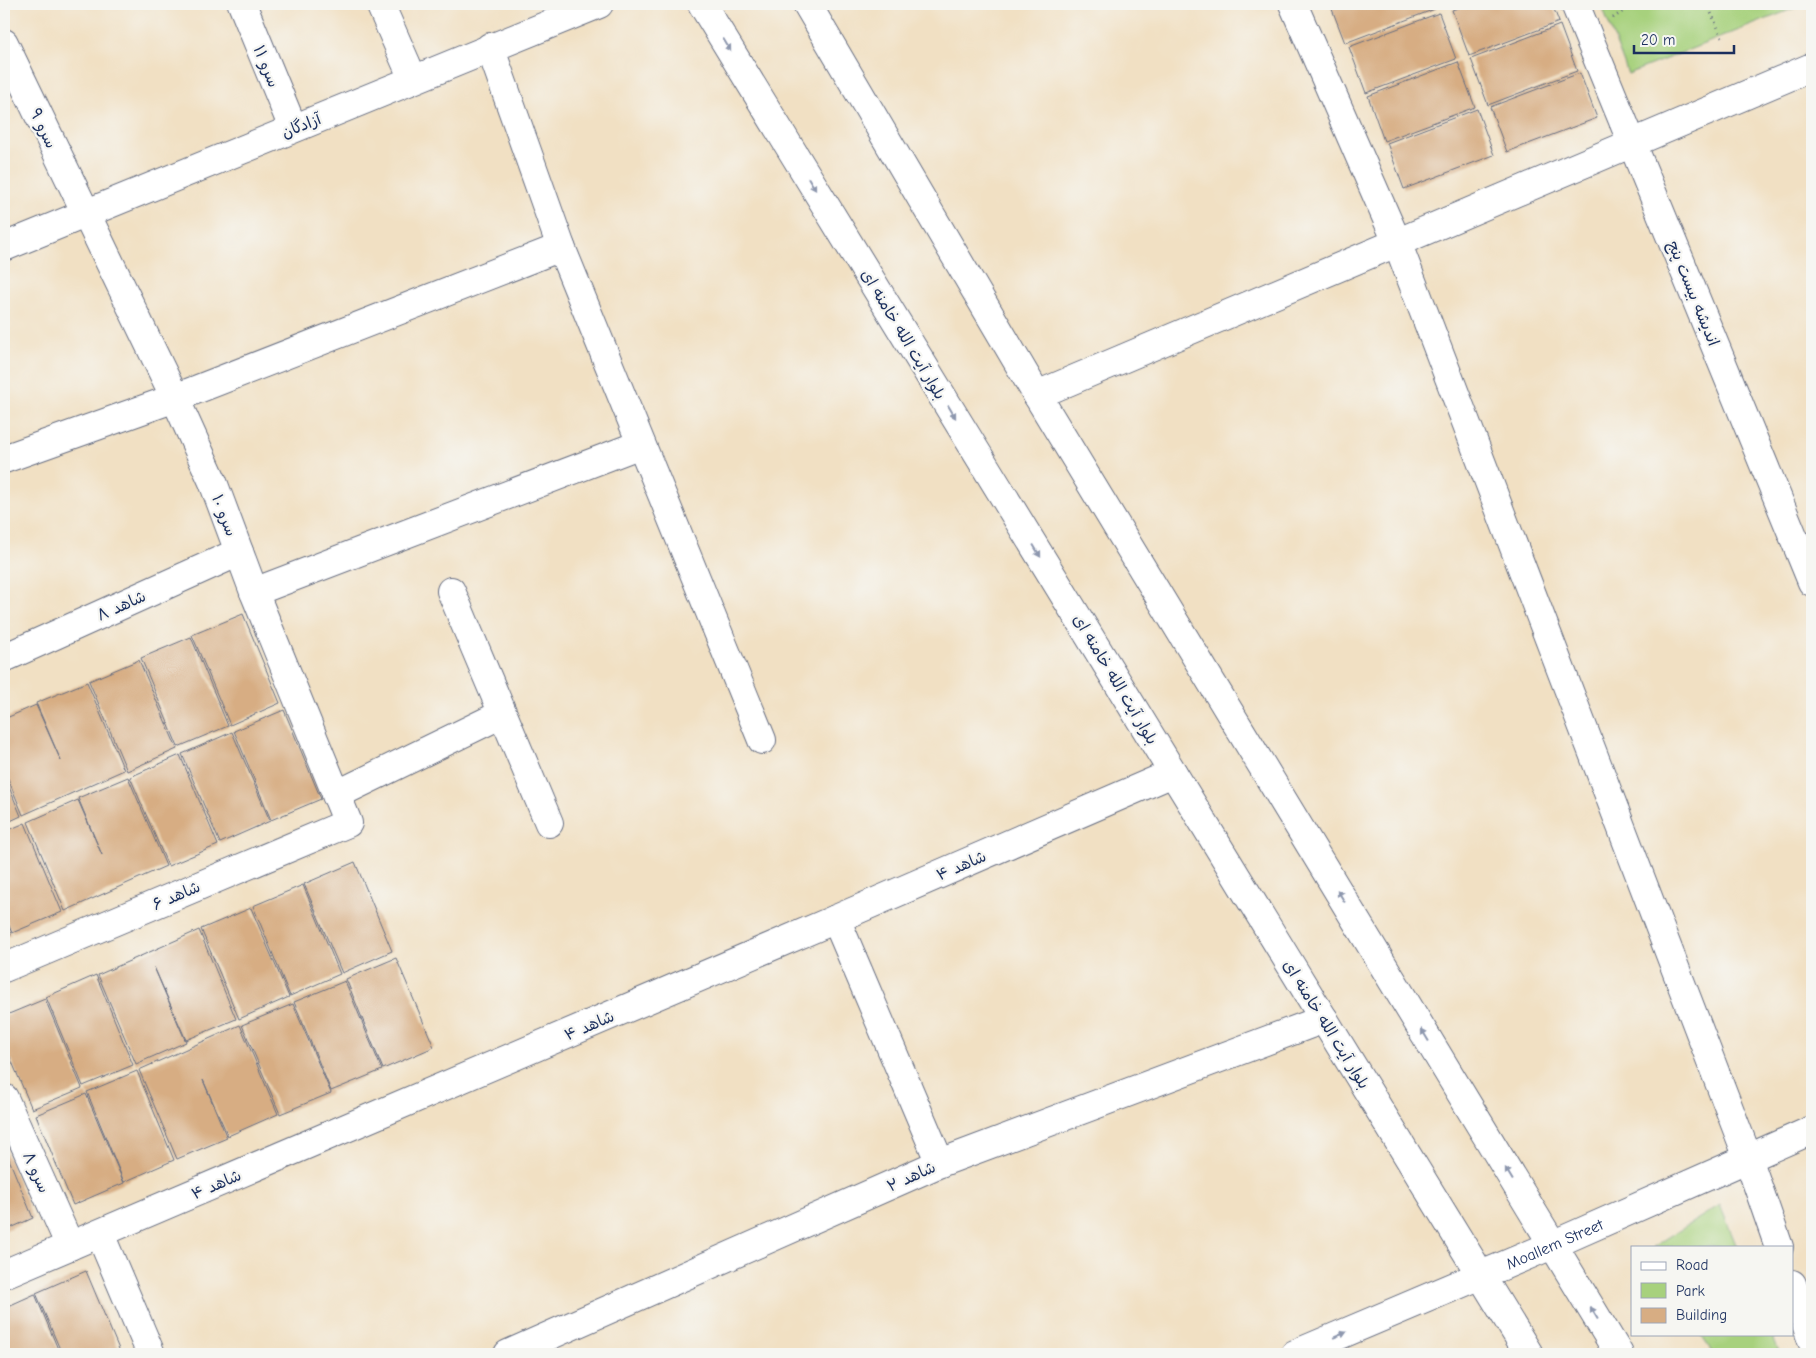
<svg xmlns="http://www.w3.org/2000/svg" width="1816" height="1358" viewBox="0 0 1816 1358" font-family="'Comic Neue','Playpen Sans Arabic',sans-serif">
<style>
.green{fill:#a7d17d;stroke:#61806e}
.building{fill:#d7ad83}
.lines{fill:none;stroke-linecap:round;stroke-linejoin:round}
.minor-casing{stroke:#666d81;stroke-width:30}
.major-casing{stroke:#666d81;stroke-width:30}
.path{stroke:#666d81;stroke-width:3;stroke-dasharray:1 4;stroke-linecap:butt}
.minor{stroke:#fff;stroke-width:28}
.major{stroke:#fff;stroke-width:28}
.oneway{fill:#8d97ae}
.labels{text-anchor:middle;stroke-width:4.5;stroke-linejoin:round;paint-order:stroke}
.street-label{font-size:16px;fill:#1b2f5e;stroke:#f6f6f2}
</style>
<rect width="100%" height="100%" fill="#f6f6f2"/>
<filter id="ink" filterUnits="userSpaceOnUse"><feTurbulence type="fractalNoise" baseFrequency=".02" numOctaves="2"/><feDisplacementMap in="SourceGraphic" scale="10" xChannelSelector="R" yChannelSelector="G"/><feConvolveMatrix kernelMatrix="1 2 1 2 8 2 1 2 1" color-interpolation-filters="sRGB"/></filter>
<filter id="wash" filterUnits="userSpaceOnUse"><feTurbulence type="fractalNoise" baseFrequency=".0096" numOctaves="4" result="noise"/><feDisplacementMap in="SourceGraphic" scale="20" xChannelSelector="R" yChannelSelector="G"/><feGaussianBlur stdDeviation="1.12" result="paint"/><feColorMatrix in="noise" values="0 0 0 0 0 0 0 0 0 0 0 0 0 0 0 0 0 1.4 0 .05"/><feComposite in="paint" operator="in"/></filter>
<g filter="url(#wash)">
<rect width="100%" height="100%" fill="#f1e0c3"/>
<g class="green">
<path d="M1601,4h204l-177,70z"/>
<path d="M1720,1205l17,42h-84z"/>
<path d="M1701,1334h71l8,20h-67z"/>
</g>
<g id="blocks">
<g class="building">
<path d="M1330,4h103l2,5 -90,34z"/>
<path d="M1469,4h83l7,18 -90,34 -17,-46z"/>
<path d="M1439,13l17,46 -90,34 -17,-46z"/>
<path d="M1560,25l17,46 -89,34 -17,-46z"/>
<path d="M1458,62l17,45 -91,34 -16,-45z"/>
<path d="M1580,73l17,45 -90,34 -17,-45z"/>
<path d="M1477,109l17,46 -90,34 -17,-46z"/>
<path d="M243,614l37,89 -50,22 -38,-90z"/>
<path d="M191,637l37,89 -50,21 -37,-89z"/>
<path d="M139,660l38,89 -50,22 -38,-90z"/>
<path d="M87,682l37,88 -101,45 -19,-46v-50l32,-14 25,56 -25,-58z"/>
<path d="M284,710l37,89 -50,21 -37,-89z"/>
<path d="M232,732l38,89 -50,22 -38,-89z"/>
<path d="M180,755l38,90 -50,21 -38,-89z"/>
<path d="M4,775l17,41 -17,8z"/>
<path d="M128,777l38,89 -101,45 -37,-89 50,-22 24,55 -24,-57z"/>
<path d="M25,823l37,89 -50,21 -8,-19v-82z"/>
<path d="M355,862l37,89 -50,22 -38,-89z"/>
<path d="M303,885l37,89 -50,22 -37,-90z"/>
<path d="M251,908l38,89 -50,22 -38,-90z"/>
<path d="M4,918l7,17 -7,3z"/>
<path d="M199,930l37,89 -50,21 -32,-73 32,75 -50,22 -38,-89z"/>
<path d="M396,958l38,89 -51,22 -37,-90z"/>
<path d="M96,975l37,90 -50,21 -37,-89z"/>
<path d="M345,981l37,89 -51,21 -37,-89z"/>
<path d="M45,999l37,89 -50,21 -28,-66v-27z"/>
<path d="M293,1004l38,89 -51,21 -38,-89z"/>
<path d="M240,1025l38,89 -50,22 -25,-56 24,58 -50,21 -38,-89z"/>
<path d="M137,1071l37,89 -50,22 -37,-90z"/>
<path d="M86,1094l38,89 -51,22 -37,-90z"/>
<path d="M4,1147l29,71 -29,13z"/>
<path d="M86,1271l35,83h-59l-26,-61z"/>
<path d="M35,1294l25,60h-56v-46z"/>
</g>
</g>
</g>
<g filter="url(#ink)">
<use href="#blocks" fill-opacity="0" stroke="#666d81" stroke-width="1"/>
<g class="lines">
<g class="minor-casing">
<g id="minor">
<path d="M242,4l51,124"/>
<path d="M380,4l33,75"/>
<path d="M702,4l827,1350"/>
<path d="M807,4l230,391 582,959"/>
<path d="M1293,4l104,238 351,916 31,89"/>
<path d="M1575,4l237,578"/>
<path d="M4,43l171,355 38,84 41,110 94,231 -344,145"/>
<path d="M490,47l71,200 201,493"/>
<path d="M4,247l595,-243"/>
<path d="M1037,395l775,-328"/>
<path d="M4,459l171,-61 386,-151"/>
<path d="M451,591l98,232"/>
<path d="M254,592l387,-148"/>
<path d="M4,658l235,-106"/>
<path d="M336,795l166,-81"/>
<path d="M836,919l104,244"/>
<path d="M4,1098l66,148"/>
<path d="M100,1234l51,120"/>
<path d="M4,1274l832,-355 337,-146"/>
<path d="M1792,1284l20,57"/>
<path d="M508,1354l432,-191 384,-144"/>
</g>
</g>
<g class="major-casing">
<g id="major">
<path id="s1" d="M1295,1354l257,-109 260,-115"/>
</g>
</g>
<g class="path">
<path d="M1707,4l15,33"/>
<path d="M1613,18l21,-14"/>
</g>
<use href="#minor" class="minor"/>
<use href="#major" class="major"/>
</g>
<defs><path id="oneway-solid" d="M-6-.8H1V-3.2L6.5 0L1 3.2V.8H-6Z" transform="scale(1.25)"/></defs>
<g class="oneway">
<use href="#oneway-solid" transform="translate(727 45) rotate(59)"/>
<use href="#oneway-solid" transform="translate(812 184) rotate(59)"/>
<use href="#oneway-solid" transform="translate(952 412) rotate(59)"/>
<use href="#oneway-solid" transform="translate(1037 551) rotate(59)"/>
<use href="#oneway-solid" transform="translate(1341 896) rotate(-121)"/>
<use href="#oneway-solid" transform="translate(1425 1035) rotate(-121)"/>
<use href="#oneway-solid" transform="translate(1509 1174) rotate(-121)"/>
<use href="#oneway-solid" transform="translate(1594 1313) rotate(-121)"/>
<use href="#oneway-solid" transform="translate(1340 1335) rotate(-23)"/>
</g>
</g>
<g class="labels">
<g class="street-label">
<text transform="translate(267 66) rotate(68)" y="6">سرو ۱۱</text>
<text transform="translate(301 125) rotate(-22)" y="6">آزادگان</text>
<text transform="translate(44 128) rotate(65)" y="6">سرو ۹</text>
<text transform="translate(1694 293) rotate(68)" y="6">اندیشه بیست پنج</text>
<text transform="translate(904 334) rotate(59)" y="6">بلوار آیت الله خامنه ای</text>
<text transform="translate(225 515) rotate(69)" y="6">سرو ۱۰</text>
<text transform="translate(121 605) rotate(-24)" y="6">شاهد ۸</text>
<text transform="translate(1116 679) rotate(59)" y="6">بلوار آیت الله خامنه ای</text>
<text transform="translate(961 865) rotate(-23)" y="6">شاهد ۴</text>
<text transform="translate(176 895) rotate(-23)" y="6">شاهد ۶</text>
<text transform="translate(1327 1024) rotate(58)" y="6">بلوار آیت الله خامنه ای</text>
<text transform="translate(589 1025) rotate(-23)" y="6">شاهد ۴</text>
<text transform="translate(37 1172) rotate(66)" y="6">سرو ۸</text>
<text transform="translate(911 1176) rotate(-24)" y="6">شاهد ۲</text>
<text transform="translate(216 1184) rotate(-23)" y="6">شاهد ۴</text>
<text dy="6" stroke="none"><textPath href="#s1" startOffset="282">Moallem Street</textPath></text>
</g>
</g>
<rect width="1816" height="1358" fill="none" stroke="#f6f6f2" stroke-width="20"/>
<rect x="1631" y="1246" width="162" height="90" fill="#f6f6f2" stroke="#9ea6b7"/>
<rect x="1641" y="1262" width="25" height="8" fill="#ffffff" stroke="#9ea6b7"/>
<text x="1676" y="1270" font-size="15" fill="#1b2f5e">Road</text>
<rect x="1641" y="1283" width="25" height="15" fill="#a7d17d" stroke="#9ea6b7"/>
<text x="1676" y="1296" font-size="15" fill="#1b2f5e">Park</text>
<rect x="1641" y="1308" width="25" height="15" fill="#d7ad83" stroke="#9ea6b7"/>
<text x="1676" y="1320" font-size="15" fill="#1b2f5e">Building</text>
<path d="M1634 45v8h100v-8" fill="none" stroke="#1b2f5e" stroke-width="2.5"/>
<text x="1641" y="45" font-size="15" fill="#1b2f5e" stroke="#f6f6f2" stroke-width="4" paint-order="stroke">20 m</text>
</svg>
